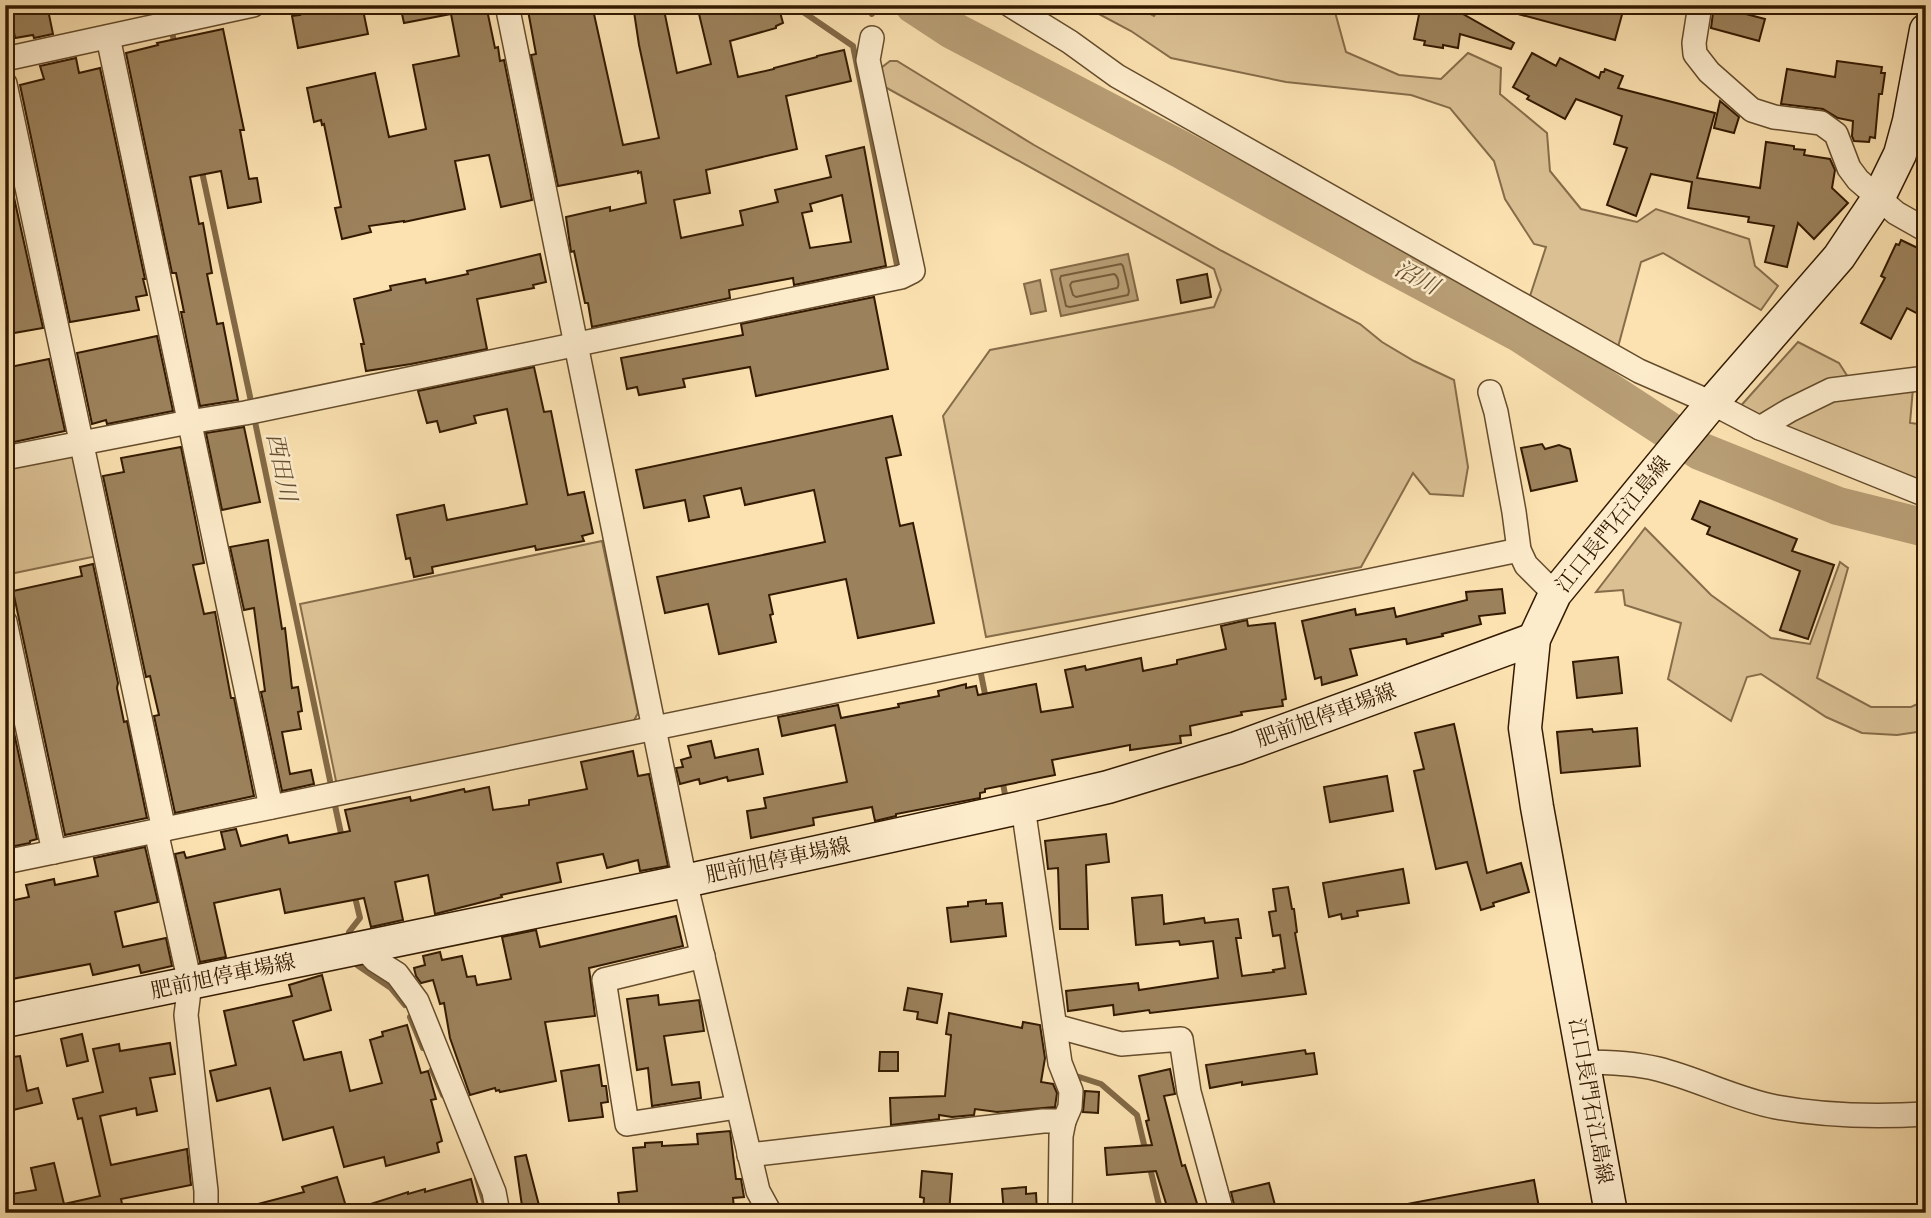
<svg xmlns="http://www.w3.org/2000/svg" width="1931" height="1218" viewBox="0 0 1931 1218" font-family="Cardo,'Noto Serif JP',serif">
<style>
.green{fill:#dac093;stroke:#866d4a;stroke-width:2}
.water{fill:#b89e75;stroke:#836946;stroke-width:2}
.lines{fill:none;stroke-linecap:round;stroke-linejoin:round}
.shore{stroke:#765c3a;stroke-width:2}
.stream{stroke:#836946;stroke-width:6}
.river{stroke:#b89e75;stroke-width:38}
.building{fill:#9c825c;stroke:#331a00;stroke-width:2;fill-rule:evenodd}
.minor-casing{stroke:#654c2c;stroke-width:26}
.secondary-casing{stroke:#331a00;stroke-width:35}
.minor{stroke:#fdeccc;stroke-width:23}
.secondary{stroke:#fdeccc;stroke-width:32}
.labels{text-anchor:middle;stroke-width:5;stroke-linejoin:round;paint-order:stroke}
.street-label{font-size:21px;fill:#331a00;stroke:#fdeccc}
.water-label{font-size:23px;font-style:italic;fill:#684f2f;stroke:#fdeccc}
</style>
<rect width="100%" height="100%" fill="#fce2b1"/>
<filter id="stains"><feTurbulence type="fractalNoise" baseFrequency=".00286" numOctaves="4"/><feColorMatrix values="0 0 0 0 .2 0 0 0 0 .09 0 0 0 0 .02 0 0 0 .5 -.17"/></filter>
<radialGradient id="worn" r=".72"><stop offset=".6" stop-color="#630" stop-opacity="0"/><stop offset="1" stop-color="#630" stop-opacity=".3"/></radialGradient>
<g class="green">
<path d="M1082,5h52l20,11 8,-11h157l16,7 11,40 53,23 42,4 27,-26 33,15 -1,26 47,39 3,38 31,38 56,13 19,-13 93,30 6,27 23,20 -17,24 -98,-57 -22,9 -23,85 -88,-51 16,-49 -12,-3 -29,-45 -11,-38 -44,-53 -39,-13 -125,-13 -115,-24 -40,-27z"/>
<path d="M890,61h7l137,84 188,106 138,73 22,18 32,19 40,19 14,87 -5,29 -33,-2 -17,-21 -52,94 -375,70 -43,-221 47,-66 224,-43 7,-17 -7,-21 -329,-182 -4,-19z"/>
<path d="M1798,342l41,21 9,14 -89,41 -21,-9z"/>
<path d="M1913,388l-3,35 16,2v62l-144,-61 52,-29z"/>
<path d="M70,454l8,6 19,96 -92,19v-107z"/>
<path d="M1645,528l66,67 60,43 39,6 30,-82 8,6 -31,110 54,29h40l15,-7v27l-9,5 -20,3 -35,-2 -36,-16 -65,-43 -14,3 -16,44 -63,-42 13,-56 -56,-18 -2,-15 -27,2z"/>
<path d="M602,541l36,172 -6,11 -295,62 -37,-182z"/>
</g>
<g class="water">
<path d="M1128,254l10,46 -77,16 -10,-46z"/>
<path d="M1040,280l6,31 -15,3 -7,-30z"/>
</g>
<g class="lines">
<g class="shore">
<path d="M1121,264l2,2 6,25 -1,4 -58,12 -4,-1 -6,-27 1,-3z"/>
<path d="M1114,274c4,2 6,11 3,14l-41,9 -3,-2 -3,-10 2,-3z"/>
</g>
<g class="stream">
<path d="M167,5l8,42"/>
<path d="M793,5l60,41 44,219"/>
<path d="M872,14l1,-9"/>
<path d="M201,167l51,239"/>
<path d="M254,417l78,373"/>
<path d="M981,674l5,25"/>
<path d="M1002,778l4,22"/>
<path d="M334,801l8,37"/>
<path d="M349,932l11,-14 -6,-25"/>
<path d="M357,965l34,23 14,17"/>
<path d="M410,1017l13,31"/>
<path d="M432,1070l11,25"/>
<path d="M1072,1073l1,2 28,9 36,31 9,38"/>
<path d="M1149,1164l12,49"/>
<path d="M477,1178l10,33"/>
</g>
<path class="river" d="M914,5l38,25 228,119 195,107 146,78 179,117 138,55 88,22"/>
</g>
<g class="building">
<path d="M9,5h38l6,29 -19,4 -1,-3 -18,3z"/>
<path d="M323,5h39l6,29 -70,14 -6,-32 8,-1 -2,-5z"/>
<path d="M400,5h86l9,43 3,-1 2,14 4,-1 28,140 -31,7 -12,-52 -34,6 10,48 -61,13v-1l-35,5 2,6 -29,7 -7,-31 6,-1 -17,-83 -2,1 -1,-5 -7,2 -7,-34 68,-15 14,64 37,-8 -13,-64 46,-9 -8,-42 -47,9z"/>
<path d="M527,5h65l31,140 36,-7 -20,-93 -6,-40h30l14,68 34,-9 -12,-50 34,-8 1,5 19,-6h25l5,18 -7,3v2l-46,13 8,36 36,-8v-1l43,-11v-1l27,-6 7,31 -65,15 11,53 -91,21 4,23 -36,7 7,38 62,-13 -3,-14 38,-9 -3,-12 56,-13 -5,-21 38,-9 22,119 -92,19 -1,-7 -64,12 1,8 -138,29 -4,-24h-3l-11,-52 -3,1 -5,-35 44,-10v4l36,-8 -5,-31 -3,1v-2l-80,15 -27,-131 5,-1zM842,195l9,47 -41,6 -8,-35 10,-2 -2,-7z"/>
<path d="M1421,5h12l21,4 60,34 -3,6 -51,-15 -2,14 -15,-3v3l-19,-3 1,-4 -11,-2z"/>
<path d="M1508,5h115l-2,6h2l-8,29 -108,-29z"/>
<path d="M1714,5h14l-1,4 38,10 -6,22 -48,-13z"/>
<path d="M223,29l21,101h-4l9,49 8,-1 4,24 -33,6 -7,-37 -31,6 9,47 4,-1 7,39 2,11 -5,1 10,50 6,-1 15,77 -38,6 -19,-94h3l-8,-39h-4l-46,-220 32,-8 -1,-2z"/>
<path d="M1532,53l24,13 4,-8 39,20 2,-6h3l1,-3 18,7 -5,12 97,25 -18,65 63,10 6,-46 28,4v3l11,1 -1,5 26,4 5,11 -3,18 16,15 -34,36 -16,-16 -11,44 -22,-5 9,-36 -26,-4 1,-5 -61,-9 4,-26 -41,-8 -15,42 -29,-11 20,-57 -13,-4 8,-28 -46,-17 -11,20 -38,-20 2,-3 -16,-9z"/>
<path d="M76,58l3,15 21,-5 45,211h-2l4,16 -11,2 3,13 -69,12 -50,-237 24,-6 -4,-13z"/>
<path d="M1837,61l45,6 -1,6h4l-3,21h-3l-4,44 -5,-1 -1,5 -15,-1 -2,-5 1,-15 -15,-3 -15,-9 -42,-5 6,-35 48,8z"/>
<path d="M1720,101l19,16 -5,16 -20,-5z"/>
<path d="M5,157l38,171 -35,6 -3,-13z"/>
<path d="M1901,240l25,12v51l-6,12 -13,-7 -16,31 -30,-16 24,-45 -4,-2 15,-32 3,1z"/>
<path d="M540,254l6,28 -13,3 1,3 -57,11 10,50 -76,15 -45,7 -5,-27h3l-10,-45 37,-9 -1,-4 35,-7 1,4 42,-9 -1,-3z"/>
<path d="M1207,274l4,23 -30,6 -4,-23z"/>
<path d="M874,297l14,72 -132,27 -6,-29 -67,12 2,8 -46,8 -2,-8 -10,2 -6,-31 122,-23 -2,-11z"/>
<path d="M157,336l16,75 -66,13 -1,-4 -14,4 -15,-71z"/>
<path d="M49,359l16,72 -60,13v-76z"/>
<path d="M534,367l10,45 7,-1 17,84 16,-3 9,41 -11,3 2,5 -48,9 -1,-4 -103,21 1,6 -19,4 -4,-19 -4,1 -9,-44 47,-10 3,15 80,-16 -20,-95 -33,7 2,7 -36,9 -3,-11 -10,2 -9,-32z"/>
<path d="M892,416l9,39 -15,3 14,68 13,-3 21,100 -76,15 -12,-59 -77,16 4,19 -3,1 6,27 -57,12 -11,-50 -43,9 -8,-36 168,-35 -11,-52 -69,15 -4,-17 -37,8 5,21 -20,4 -4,-21 -41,8 -8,-38z"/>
<path d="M244,427l16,75 -38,8 -16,-77z"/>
<path d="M1542,444l3,5 14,-4 11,4 7,32 -46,10 -10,-43z"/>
<path d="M181,447l23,116 -11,2 11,49 11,-2 16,86h3l20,98 -79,17 -21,-97 5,-1 -9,-39 -4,1 -43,-201 21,-4 -3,-14z"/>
<path d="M1700,501l97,38 -5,12 42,14 -26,74 -28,-9 20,-59 -93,-37 3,-7 -18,-8z"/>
<path d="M268,540l14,89 3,-1 7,60 6,-1 4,24 -4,1 3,17 -19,3 8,42 21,-4 3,14 -32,7 -21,-99 4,-1 -11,-83 -10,2 -14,-63z"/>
<path d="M93,564l25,119 -1,5 7,34 3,-1 20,97 -82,17 -52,-244 69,-15 -2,-9z"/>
<path d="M1502,589l3,24 -26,3 2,8 -39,10 1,2 -36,8 -1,-5h-2l-54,10 7,26 -35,10 -1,-8 -6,2 -13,-58 53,-12 1,6 38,-7 2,9 71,-17 -1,-8z"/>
<path d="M1247,620l1,6 27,-3 11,76 -4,1 1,6 -42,6 1,3 -52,11 1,9 -11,1 1,7 -51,7v-5l-78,15 3,15 -70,14v3l-5,1v5l-84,16v2l-21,5 -3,-14 -59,11 1,7 -63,13 -4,-27 19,-3 -2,-10 83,-16 -12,-57 -53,11 -4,-19 60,-12 3,13 58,-11 -1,-3 41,-8 -1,-5 28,-7v4l10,-2 2,9 58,-11 5,28 32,-5 -8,-37 20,-4 1,4 55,-12 2,13 34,-7v-4l49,-11 -5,-23z"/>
<path d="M1618,657l4,36 -45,5 -4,-36z"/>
<path d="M5,691l32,148 -7,2v2l-25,5z"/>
<path d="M1454,724l33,149 34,-10 8,29 -36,11 1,3 -13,4 -14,-48 -31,7 -22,-98 10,-2 -9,-36z"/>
<path d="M1637,728l3,38 -79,7 -4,-41 35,-3 1,3z"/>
<path d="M711,741l4,17 43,-9 5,25 -35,7 -1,-4 -27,7 -1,-5 -19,5 -4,-16 7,-1 -2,-7 10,-3 -3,-11z"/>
<path d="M633,751l5,25 11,-2 19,92 -28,5 -2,-11 -31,8 -4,-14 -46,9 4,19 -60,13 1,2 -67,17 -7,-39 -33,7 8,38 -32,7 -7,-29 -79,15 -5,-24 -66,14 12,54 -26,5 -25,-108 9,-2 2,6 39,-9 -4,-17 15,-3 5,17 46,-11 2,8 61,-12 -5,-21 65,-13 1,4 53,-12 1,3 24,-5 4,23 36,-5v-5l58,-11 -6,-27z"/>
<path d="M1387,776l6,35 -63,11 -6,-35z"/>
<path d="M1106,834l3,28 -23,3 2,64h-28l-2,-61 -10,1 -3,-28z"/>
<path d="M145,847l13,55 -43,10 8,35 43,-9 6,28 -31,7 -2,-8 -46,10 -3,-11 -78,15 -7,-35v-42l24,-5 -3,-12 28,-6 1,6 43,-9 -4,-18z"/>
<path d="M1403,869l6,34 -52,8 1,5 -16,3 -1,-5 -12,3 -6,-34z"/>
<path d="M1288,887l4,22h2l3,23 -2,1 11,61 -156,19 -1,-3 -35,5 -1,-10 -45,6 -2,-20 72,-8 1,7 79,-12 -5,-37 -33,4 -1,-4 -43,4 -4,-47 30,-3 2,29 40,-6 1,5 33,-4 3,19h-5l6,38 32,-4 -1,-2 12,-2 -5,-33 -7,1 -4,-24 7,-1 -3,-22z"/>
<path d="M986,900v4l16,-1 4,33 -55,6 -4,-34 21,-2v-4z"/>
<path d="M676,916l7,30 -94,22 6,48 -50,6 11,59 -56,11 -1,-2 -3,1 -1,-3 -25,7 -20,-57 -6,-35 -4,1 -7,-24 -12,3 -5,-7 -2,-8 11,-3 -2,-9 17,-4 2,8 20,-4 5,21 8,-1 2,9 34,-6 -9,-42 34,-7 4,17z"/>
<path d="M322,975l9,35 -38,11 11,39 37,-8 9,39 32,-8 -12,-43 13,-4 -1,-4 25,-7 14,48 7,-2 8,28 -5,1 11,41 -5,2 2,9 -53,14 -2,-9 -40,10 -11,-40 -50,13 -13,-52 -53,13 -7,-30 26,-6 -12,-54 68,-15 -3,-11z"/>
<path d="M908,988l34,6 -5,29 -20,-4 1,-7 -14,-2z"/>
<path d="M658,995l1,10 40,-5 5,31 -40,5 8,49 27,-3 2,16 -49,8 -4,-38 -11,2 -10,-71z"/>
<path d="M949,1013l73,15 1,-6 17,3 5,33 -4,24 12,2 4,9 -2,14 -58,5 -22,-3 -1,6 -22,2 -13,-2v4l-48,6 -1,-27 55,-2 6,-61 -5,-1z"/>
<path d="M82,1034l6,27 -21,5 -6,-27z"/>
<path d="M170,1043l5,31 -25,4 7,33 -20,4 -1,-7 -36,8 11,49 76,-16 4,36 -70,14 3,14h-119v-18l31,-5 -5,-22 23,-5 10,41 36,-8 -18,-78 -4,1 -5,-20 30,-7 -10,-43 26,-5 1,7z"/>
<path d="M1305,1050l1,4 8,-1 3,21 -75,11v-3l-32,6 -4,-23z"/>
<path d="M880,1052h18v19h-19z"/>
<path d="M20,1056l7,35 11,-3 4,15 -37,9v-54z"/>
<path d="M599,1065l3,21h4l2,16 -7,1 2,14 -34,4 -8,-50z"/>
<path d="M1170,1069l5,25 -11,2 18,70 3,-1 15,48h-31l-13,-42 -49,4 -2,-27 47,-3 -6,-24 3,-1 -10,-44z"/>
<path d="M1085,1091l14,1 -1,21 -15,-1z"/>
<path d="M730,1131l6,48h5l3,18 -11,1 1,10 -9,1v4h-105l-2,-20 19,-2 -4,-43 12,-1v-4l17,-1v4l36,-2 -1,-10z"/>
<path d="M526,1155l15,58h-18l-8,-56z"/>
<path d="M922,1171l30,3 -3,39h-26l1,-15 -4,-1z"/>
<path d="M337,1177l11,36h-101l-1,-6 58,-15 -2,-5z"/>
<path d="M471,1179l9,34h-125v-4l53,-17v2l17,-5v3z"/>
<path d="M1534,1180l6,33h-132l-1,-9z"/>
<path d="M1269,1183l6,22 -29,8h-10l-5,-21z"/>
<path d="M1026,1187v7l10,-1 1,19 -33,1 -2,-24z"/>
</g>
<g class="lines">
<g class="minor-casing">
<g id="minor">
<path d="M507,5l178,876 73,310 12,22"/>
<path d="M1010,5l60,37 47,34 522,295 73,32 48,25 166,67"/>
<path d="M1700,5l-6,38 1,11 14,18 43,38 22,7 47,6 15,11 13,34 9,12 38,33 30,17"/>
<path d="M108,37l163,770"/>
<path d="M5,59l248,-54"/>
<path d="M5,84l159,746"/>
<path d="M1490,392l6,20 18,100 5,38 7,15 29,29"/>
<path d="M1760,428l30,-18 41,-20 95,-12"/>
<path d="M5,458l184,-36 56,-9 656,-136 12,-6 -45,-211 4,-22"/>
<path d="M5,622l49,230"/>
<path d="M1023,807l37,256 11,28 -1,16 -6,14 -3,15 -1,77"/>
<path d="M156,831l34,152 -4,32 20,176v22"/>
<path d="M5,862l1514,-312"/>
<path d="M362,946l13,14 22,14 20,27 77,191 4,21"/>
<path d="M703,956l-99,24 23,144 110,-17"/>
<path d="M1055,1026l66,18 60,-5 8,53 33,121"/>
<path d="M1583,1062c26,0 50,1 75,7 40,10 77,30 118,38 49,9 100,10 150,7"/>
<path d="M749,1155l294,-34h21"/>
</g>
</g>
<g class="secondary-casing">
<g id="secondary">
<path d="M5,1021l680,-140 338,-74 85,-20 129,-39 297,-109"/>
<path d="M1611,1213l-74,-406 -12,-79 9,-89 21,-45 157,-191 127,-146 40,-60 21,-43 9,-33 17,-91"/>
</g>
</g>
<use href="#minor" class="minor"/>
<use href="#secondary" class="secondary"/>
</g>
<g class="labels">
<g class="street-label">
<text transform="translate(1613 524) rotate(-51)" y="7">江口長門石江島線</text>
<text transform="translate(1326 715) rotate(-20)" y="7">肥前旭停車場線</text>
<text transform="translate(778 860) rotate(-12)" y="7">肥前旭停車場線</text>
<text transform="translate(223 976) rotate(-12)" y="7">肥前旭停車場線</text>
<text transform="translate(1591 1101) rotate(80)" y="7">江口長門石江島線</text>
</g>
<g class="water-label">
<text transform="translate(1417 277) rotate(28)" y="8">沼川</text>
<text transform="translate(282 467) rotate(78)" y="8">西田川</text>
</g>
</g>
<rect width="1931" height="1218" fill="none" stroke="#fce2b1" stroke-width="28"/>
<rect x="7" y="7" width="1917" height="1204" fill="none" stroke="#331a00" stroke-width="3.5"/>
<rect x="14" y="14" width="1903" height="1190" fill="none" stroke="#331a00" stroke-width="2"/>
<rect width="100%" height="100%" filter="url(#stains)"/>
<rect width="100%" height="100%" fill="url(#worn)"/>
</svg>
